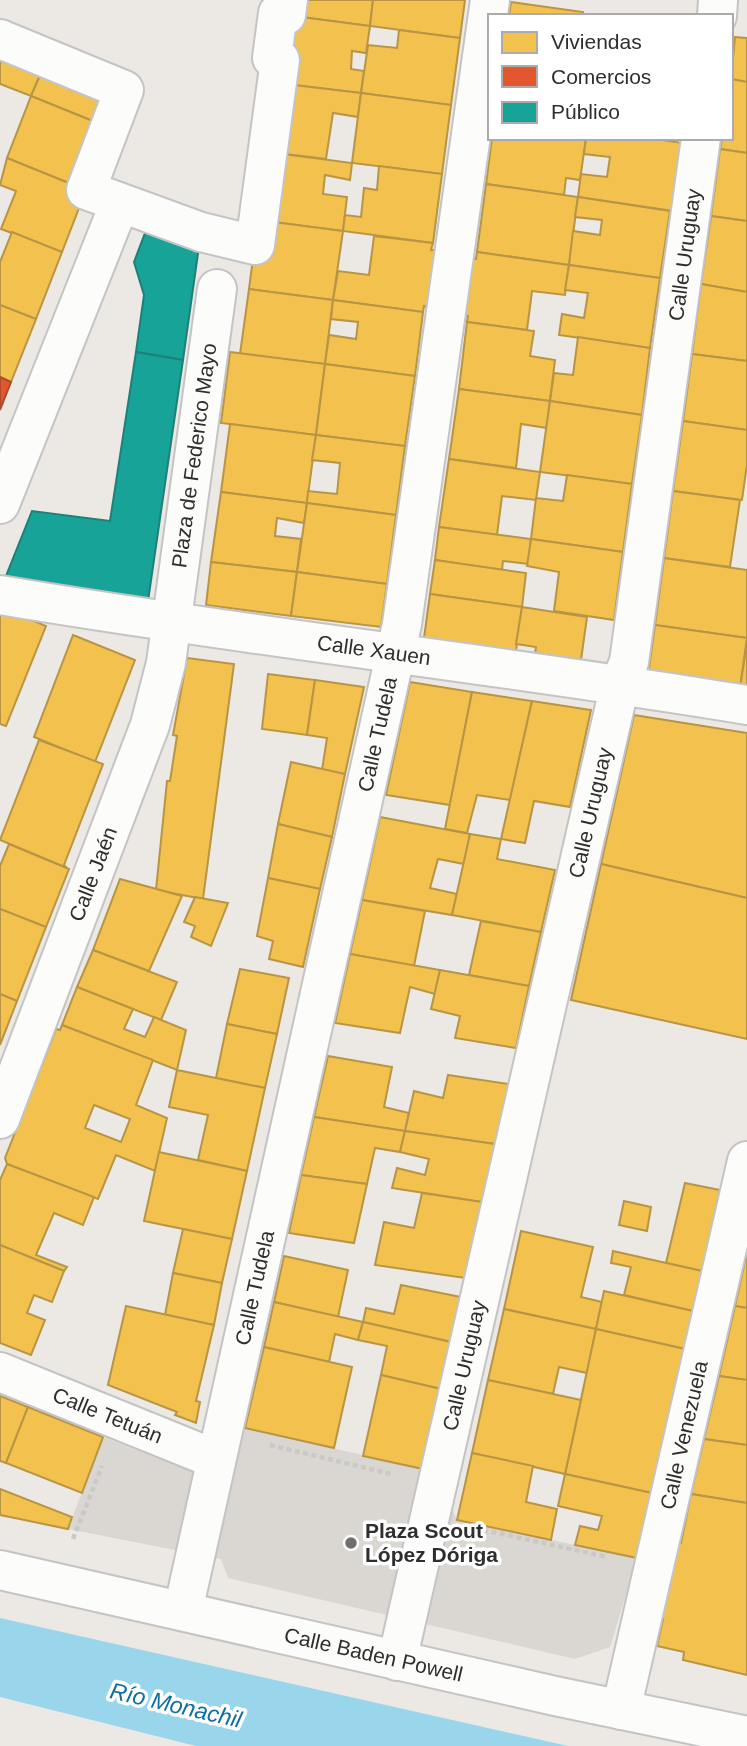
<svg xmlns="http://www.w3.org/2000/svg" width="747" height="1746" viewBox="0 0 747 1746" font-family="Arial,sans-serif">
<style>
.plaza{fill:#dad6d2}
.water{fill:#99d6ec}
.homes{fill:#f2c14e;stroke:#b79544;stroke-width:2;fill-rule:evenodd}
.shops{fill:#e4572e;stroke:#ad4b2e;stroke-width:2}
.public{fill:#17a398;stroke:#1e8078;stroke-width:2}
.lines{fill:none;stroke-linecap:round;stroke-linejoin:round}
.pedestrian-casing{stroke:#c5c4c5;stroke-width:42}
.minor-casing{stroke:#c5c4c5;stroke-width:42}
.secondary-casing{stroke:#c5c4c5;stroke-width:42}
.path{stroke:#c9c9c8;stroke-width:4.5;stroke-dasharray:5 3.5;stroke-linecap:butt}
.pedestrian{stroke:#fcfcfb;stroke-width:38}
.minor{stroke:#fcfcfb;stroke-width:38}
.secondary{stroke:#fcfcfb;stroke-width:38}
.poi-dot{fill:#706f6e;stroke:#fff;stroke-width:2.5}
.labels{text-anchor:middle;stroke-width:7;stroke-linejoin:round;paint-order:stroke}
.street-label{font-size:21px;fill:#2e2e2e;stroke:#fff}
.poi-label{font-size:21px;font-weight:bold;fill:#2e2e2e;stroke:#fff;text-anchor:start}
.water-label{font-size:23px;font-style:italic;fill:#0d6fa3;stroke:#fff}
</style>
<rect width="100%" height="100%" fill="#ece8e4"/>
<path class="plaza" d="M245,1428l178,41 16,11 18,40 180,38 -27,89 -35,12 -347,-81 -7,-19 -153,-30 35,-92 82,32 30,-10z"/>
<path class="water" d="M0,1618l568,128h-372l-196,-49z"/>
<g class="homes">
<path d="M288,0h85l-3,26 -84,-11z"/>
<path d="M373,0h92l-5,38 -90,-12z"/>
<path d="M511,2l72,10v4h-74z"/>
<path d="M286,15l84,11 -4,27 -14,-2 -1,18 13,2 -3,22 -84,-10z"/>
<path d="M399,30l61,8 -9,67 -90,-12 7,-48 29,3z"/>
<path d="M735,37l12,1v44l-16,-3z"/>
<path d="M0,39l44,27 -13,30 -31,-12z"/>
<path d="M44,66l80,24 -14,38 -79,-32z"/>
<path d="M731,79l16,3v71l-27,-4 2,-11h9z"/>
<path d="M277,83l84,10 -3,24 -25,-4 -7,46 -58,-7z"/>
<path d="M361,93l90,12 -9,69 -90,-11z"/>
<path d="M31,96l79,32 -24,62 -79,-32z"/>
<path d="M492,138h94l-6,42 -14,-2 -2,17 -78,-11z"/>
<path d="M586,138h63l34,5 -10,68 -95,-14 3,-23 26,3 3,-20 -26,-3z"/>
<path d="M720,149l27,4v68l-36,-5z"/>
<path d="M268,152l84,11 -2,17 -25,-5 -2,19 24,3 -4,34 -85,-11z"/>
<path d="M7,158l79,32 -24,62 -61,-23 15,-38 -16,-6z"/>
<path d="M379,166l63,8 -9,69 -90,-12 2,-16 16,2 3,-29 13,2z"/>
<path d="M486,184l92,13 -9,68 -92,-13z"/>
<path d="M578,197l92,14 -10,67 -91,-13 4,-34 27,4 2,-15 -27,-3z"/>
<path d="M711,216l36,5v71l-46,-8z"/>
<path d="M258,220l85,11 -10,69 -84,-11z"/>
<path d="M12,232l50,20 -26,67 -36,-14v-43z"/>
<path d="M374,236l59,7 -2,7h4l-7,57 -4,-1 -1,6 -90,-12 5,-29 31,4z"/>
<path d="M477,252l92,13 -4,30 -33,-4 -5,39 -60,-8 1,-6 -4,-1 8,-57 4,1z"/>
<path d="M569,265l91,13 -10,70 -91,-13 3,-21 22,4 4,-25 -23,-3z"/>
<path d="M701,284l46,8v69l-55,-7z"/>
<path d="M249,289l84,11 -8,64 -85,-10z"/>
<path d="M333,300l90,12 -8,64 -90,-12 4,-29 27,4 2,-17 -27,-3z"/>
<path d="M0,305l36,14 -25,63 -11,-5z"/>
<path d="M467,322l67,9 -4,25 25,4 -5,41 -91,-12z"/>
<path d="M578,337l72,11 -8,67 -92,-14 4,-28 19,2z"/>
<path d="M230,352l95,12 -9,71 -95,-12z"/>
<path d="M692,354l55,7v69l-64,-9z"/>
<path d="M325,364l90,12 -10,70 -89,-11z"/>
<path d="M459,389l91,12 -3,27 -26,-4 -5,44 -67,-9z"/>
<path d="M550,401l92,14 -10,69 -92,-12z"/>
<path d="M683,421l64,9v34l-5,36 -69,-9z"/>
<path d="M230,424l86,11 -9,68 -86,-11z"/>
<path d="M316,435l89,11 -9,69 -89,-12 1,-12 29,3 3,-31 -28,-3z"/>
<path d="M449,459l91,13 -4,28 -34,-4 -5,39 -58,-8z"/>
<path d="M567,475l65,9 -9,68 -92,-13 5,-41 27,3z"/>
<path d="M673,491l67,9 -10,67 -66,-9z"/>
<path d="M221,492l86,11 -3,20 -27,-5 -2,18 26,3 -4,33 -86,-10z"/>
<path d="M307,503l89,12 -9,69 -90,-12z"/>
<path d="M439,527l92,12 -3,25 -25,-3 -1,9 -67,-10z"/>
<path d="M531,539l92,13 -9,68 -60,-9 5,-39 -32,-6z"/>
<path d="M664,558l83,12v68l-92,-13z"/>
<path d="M435,560l91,13 -4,34 -92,-13z"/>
<path d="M211,562l86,10 -6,44 -85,-11z"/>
<path d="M297,572l90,12 -6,43 -90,-11z"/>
<path d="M430,594l92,13 -6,44 -92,-13z"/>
<path d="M0,607l46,19 -40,100 -6,-2z"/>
<path d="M522,607l65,10 -6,43 -46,-7 1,-6 -20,-3z"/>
<path d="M655,625l92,13 -7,50 -92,-13z"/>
<path d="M73,635l62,25 -40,102 -61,-25z"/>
<path d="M747,642v46h-7z"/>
<path d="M187,658l47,6 -31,235 -47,-9 11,-109h3l7,-45 -4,-1z"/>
<path d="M268,674l47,6 -8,55 -45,-6z"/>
<path d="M315,680l49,7 -19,87 -23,-4 5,-32 -20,-3z"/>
<path d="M410,682l62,10 -22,113 -64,-10z"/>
<path d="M472,692l60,9 -22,99 -33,-5 -10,38 -22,-4z"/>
<path d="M532,701l59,9 -21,97 -36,-6 -9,42 -24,-4z"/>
<path d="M634,715l113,18v165l-146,-34z"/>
<path d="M39,740l64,24 -39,101 3,3 -67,-28z"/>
<path d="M291,762l54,12 -13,63 -54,-13z"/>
<path d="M380,817l90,17 -6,30 -26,-5 -8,29 27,6 -5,21 -90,-15z"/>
<path d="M278,824l54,13 -12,52 -52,-11z"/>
<path d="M470,834l31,5 -4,20 58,11 -14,62 -89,-17z"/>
<path d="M9,844l60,25 -23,58 -46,-18v-43z"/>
<path d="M601,864l146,34v141l-176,-39z"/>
<path d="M268,878l52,11 -17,78 -34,-8 4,-18 -16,-5z"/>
<path d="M120,879l62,17 -33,75 -56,-21z"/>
<path d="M195,897l33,6 -17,43 -20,-9 4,-11 -11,-4z"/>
<path d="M362,900l63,11 -11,55 -64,-12z"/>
<path d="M0,909l46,18 -29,74 -17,-7z"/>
<path d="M481,921l60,11 -12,54 -60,-11z"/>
<path d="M93,950l84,32 -16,38 -84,-33z"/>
<path d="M350,954l90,16 -5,24 -25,-7 -10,46 -65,-10z"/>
<path d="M240,969l49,9 -12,56 -50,-10z"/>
<path d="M440,970l89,16 -13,62 -61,-10 5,-22 -29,-7z"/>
<path d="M77,987l56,22 -9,20 21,8 9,-20 32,13 -9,40 -115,-45z"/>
<path d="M0,994l17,7 -17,44z"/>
<path d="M227,1024l50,10 -12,54 -49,-10z"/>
<path d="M62,1025l91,35 -17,45 31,13 -12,53 -39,-16 -18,44 -91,-35 -2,-6 51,-129 4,1zM94,1105l36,14 -9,23 -36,-14z"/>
<path d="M328,1056l64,11 -8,40 25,6 -4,18 -91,-14z"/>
<path d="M177,1070l88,18 -18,83 -49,-11 10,-45 -39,-8z"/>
<path d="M448,1075l61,9 -14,60 -90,-13 9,-40 29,7z"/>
<path d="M314,1117l91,14 -5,21 -25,-4 -8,36 -66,-9z"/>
<path d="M405,1131l90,13 -13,58 -90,-14 5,-20 28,7 4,-16 -29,-7z"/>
<path d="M159,1152l88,19 -15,68 -88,-18z"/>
<path d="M7,1164l87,33 -11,28 -29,-12 -18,42 31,12 -3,4 -64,-26v-65z"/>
<path d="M301,1175l66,9 -13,59 -65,-10z"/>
<path d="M685,1183l35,7 -18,81 -36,-8z"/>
<path d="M422,1193l60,9 -17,76 -90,-13 9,-43 30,6z"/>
<path d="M624,1201l27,6 -4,24 -28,-6z"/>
<path d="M183,1229l49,10 -10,44 -49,-10z"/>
<path d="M521,1231l72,16 -12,50 21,5 -6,27 -92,-20z"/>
<path d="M0,1245l64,26 -12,31 -18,-7 -7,18 18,7 -14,35 -31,-12z"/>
<path d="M613,1251l89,20 -9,40 -69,-16 7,-28 -20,-4z"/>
<path d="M747,1252v56l-12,-2z"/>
<path d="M284,1256l64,14 -10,47 -64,-15z"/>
<path d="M173,1273l49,10 -8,42 -49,-10z"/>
<path d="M401,1285l60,12 -10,45 -88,-20 3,-14 28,6z"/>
<path d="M604,1291l89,20 -8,38 -89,-20z"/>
<path d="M274,1302l89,20 -5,18 -23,-6 -6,28 -65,-15z"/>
<path d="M126,1306l88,19 -18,76 4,1 -4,21 -21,-8 2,-3 -69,-27z"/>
<path d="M735,1306l12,2v72l-28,-4z"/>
<path d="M504,1309l92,20 -9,44 -28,-6 -6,27 -65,-14z"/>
<path d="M363,1322l88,20 -10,47 -60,-14 6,-29 -29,-6z"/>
<path d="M596,1329l89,20 -33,144 -87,-19z"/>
<path d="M264,1347l88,20 -18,81 -89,-20z"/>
<path d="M381,1375l60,14 -18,80 -60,-13z"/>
<path d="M719,1376l28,4v65l-43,-6z"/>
<path d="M488,1380l93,20 -16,74 -93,-21z"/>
<path d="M0,1396l28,11 -22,56 -6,-2z"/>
<path d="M28,1407l75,30 -21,56 -76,-30z"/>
<path d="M704,1439l43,6v58l-56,-9z"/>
<path d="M472,1453l61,13 -7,36 31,7 -6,31 -94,-20z"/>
<path d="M565,1474l87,19 -15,65 -62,-13 5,-19 18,4 4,-14 -44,-10z"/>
<path d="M0,1489l72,28 -4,12 -68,-14z"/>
<path d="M691,1494l56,9v172l-64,-15 1,-8 -27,-6 6,-27 -8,-2 17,-76 9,2z"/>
</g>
<path class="shops" d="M0,377l11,5 -11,28z"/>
<g class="public">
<path d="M153,212l48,20 -18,128 -47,-8 8,-57 -10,-33z"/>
<path d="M136,352l47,8 -36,248 -145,-22 30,-75 78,10z"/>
</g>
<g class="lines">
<g class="pedestrian-casing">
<path id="pedestrian" d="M0,39l124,51 -38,100 115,42 54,13 25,-185 -8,-2 6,-45 8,2 2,-15"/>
</g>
<g class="minor-casing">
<g id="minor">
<path d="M717,16l1,-16"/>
<path d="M0,504l117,-294"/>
<path id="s1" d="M0,595c248,42 499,69 747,110"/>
<path id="s2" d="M0,1119l150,-394 16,-62 51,-374"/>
<path id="s3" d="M0,1372l215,87"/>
<path id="s4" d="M183,1611l219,-987 88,-624"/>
<path id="s5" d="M397,1661l223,-977 9,-22 72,-524"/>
<path id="s6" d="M621,1710l126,-549"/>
</g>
</g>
<g class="secondary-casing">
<g id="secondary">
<path id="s7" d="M0,1570l555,126 192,40"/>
</g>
</g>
<g class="path">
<path d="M270,1445l121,29"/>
<path d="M475,1528l132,29"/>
<path d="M73,1539l29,-73"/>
</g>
<use href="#pedestrian" class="pedestrian"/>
<use href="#minor" class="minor"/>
<use href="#secondary" class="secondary"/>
</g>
<circle class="poi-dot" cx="351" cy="1543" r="7"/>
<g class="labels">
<g class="street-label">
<text dy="7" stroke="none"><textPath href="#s5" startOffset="1437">Calle Uruguay</textPath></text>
<text dy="7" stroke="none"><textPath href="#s2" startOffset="695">Plaza de Federico Mayo</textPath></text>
<text dy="7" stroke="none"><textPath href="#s1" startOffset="378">Calle Xauen</textPath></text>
<text dy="7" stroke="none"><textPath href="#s4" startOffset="898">Calle Tudela</textPath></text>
<text dy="7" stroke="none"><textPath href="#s5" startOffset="870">Calle Uruguay</textPath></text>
<text dy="7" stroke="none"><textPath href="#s2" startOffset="262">Calle Jaén</textPath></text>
<text dy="7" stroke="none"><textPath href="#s4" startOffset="331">Calle Tudela</textPath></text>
<text dy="7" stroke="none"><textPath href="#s5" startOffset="303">Calle Uruguay</textPath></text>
<text dy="7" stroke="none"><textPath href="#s3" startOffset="116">Calle Tetuán</textPath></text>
<text dy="7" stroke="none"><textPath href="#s6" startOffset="282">Calle Venezuela</textPath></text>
<text dy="7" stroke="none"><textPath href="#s7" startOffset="383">Calle Baden Powell</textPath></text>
</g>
<g class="poi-label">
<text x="365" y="1538">Plaza Scout<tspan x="365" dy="24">López Dóriga</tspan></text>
</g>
<g class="water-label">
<text transform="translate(176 1705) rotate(13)" y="8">Río Monachil</text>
</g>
</g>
<rect x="488" y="14" width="245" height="126" fill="#ffffff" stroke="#ababab" stroke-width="2"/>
<rect x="502" y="32" width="35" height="21" fill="#f2c14e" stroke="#ababab" stroke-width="2"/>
<text x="551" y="49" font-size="21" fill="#2e2e2e">Viviendas</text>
<rect x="502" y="66" width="35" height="21" fill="#e4572e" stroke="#ababab" stroke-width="2"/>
<text x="551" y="84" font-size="21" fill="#2e2e2e">Comercios</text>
<rect x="502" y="102" width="35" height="21" fill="#17a398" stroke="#ababab" stroke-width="2"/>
<text x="551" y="119" font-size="21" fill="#2e2e2e">Público</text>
</svg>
